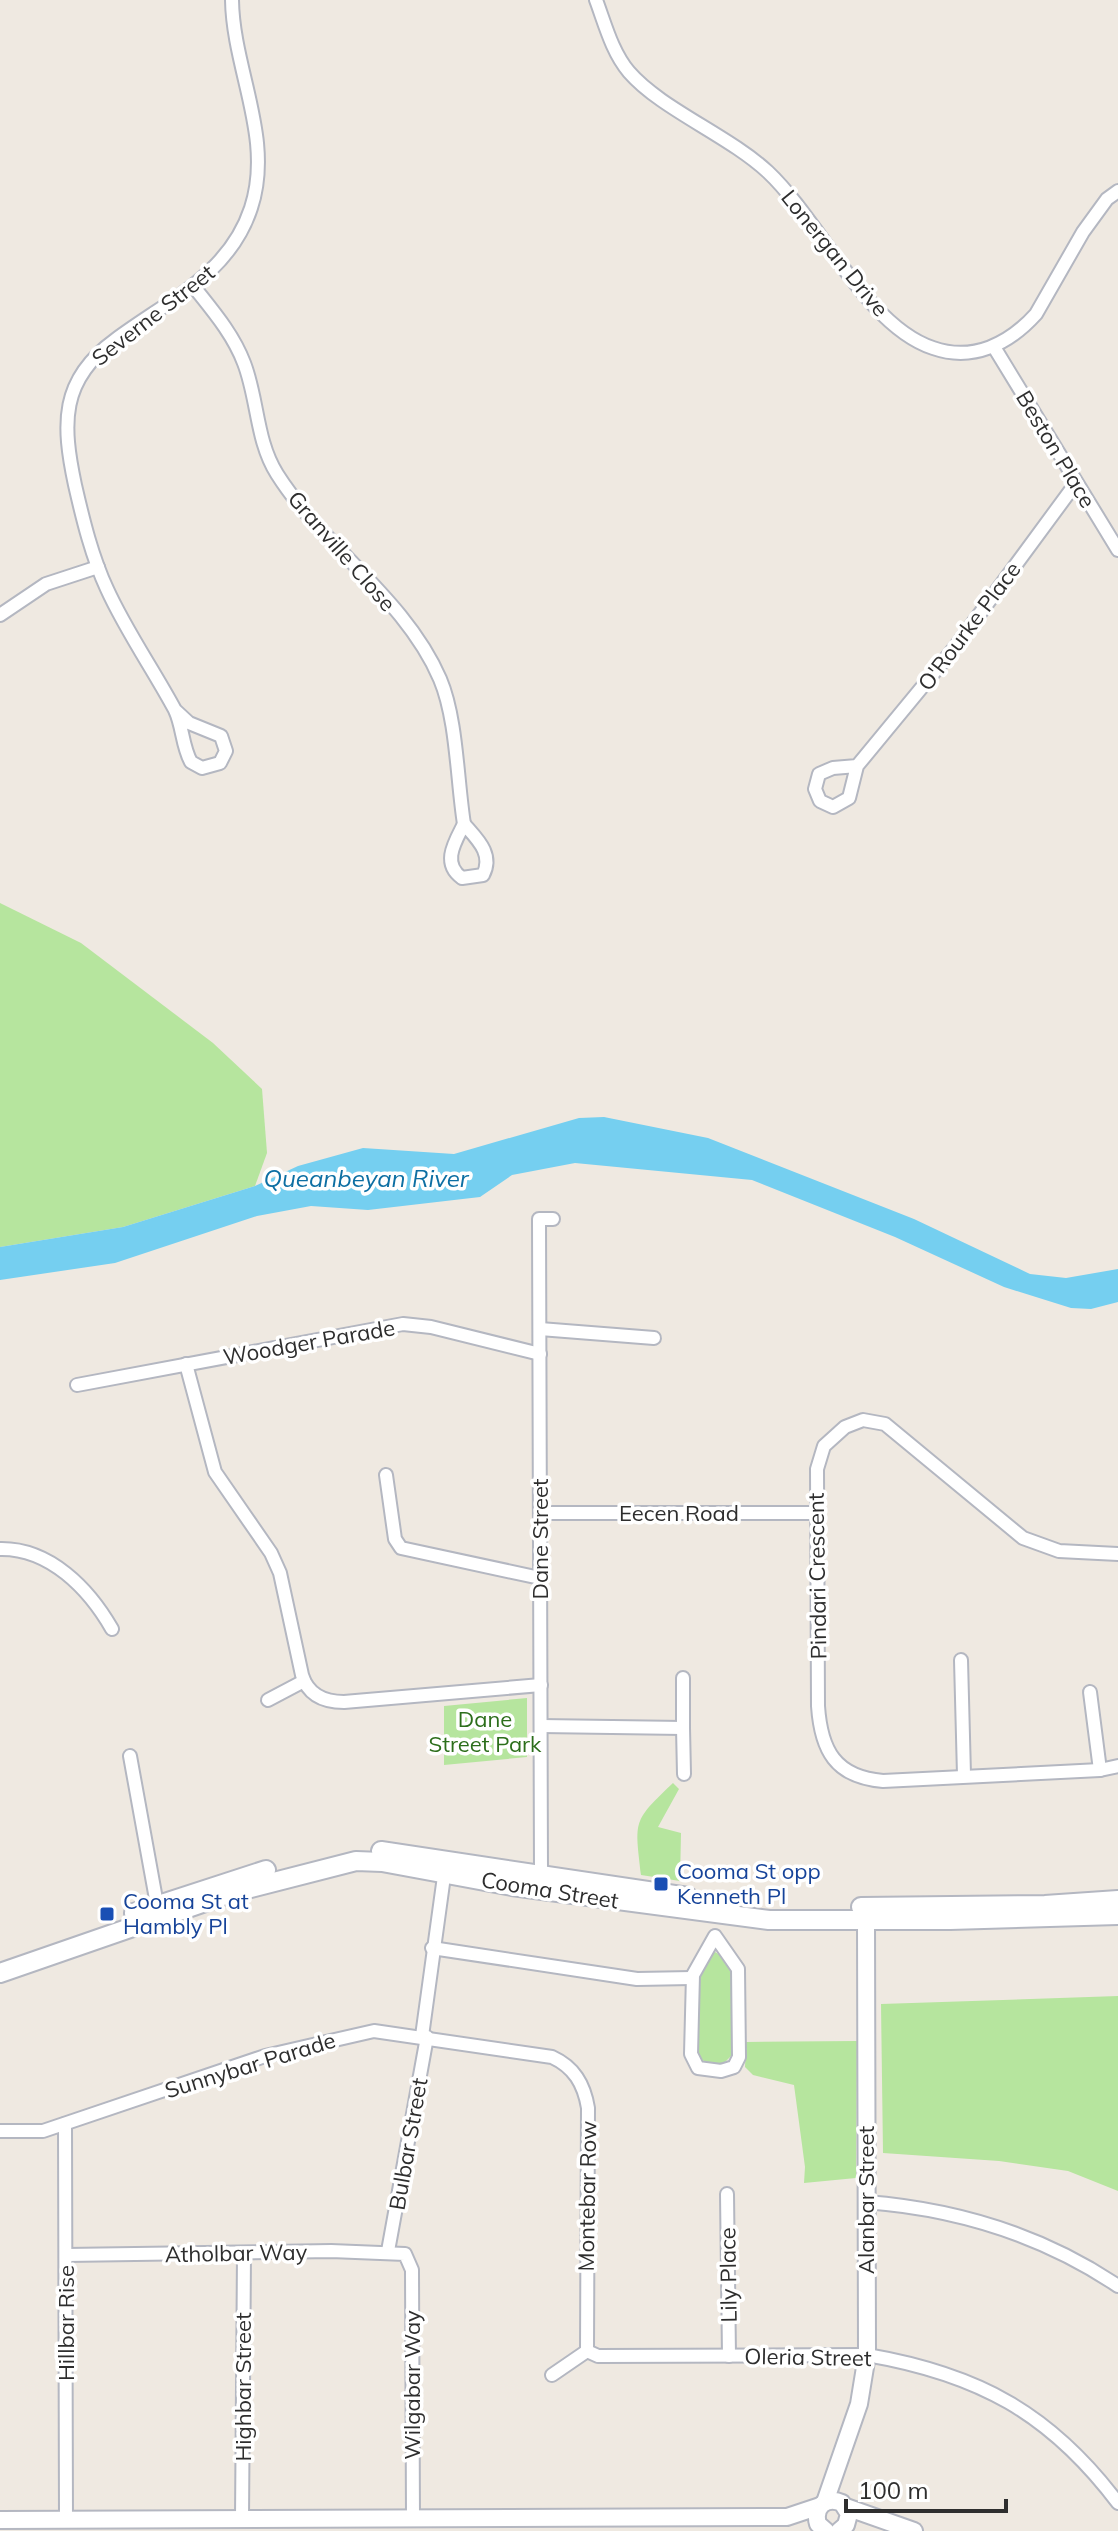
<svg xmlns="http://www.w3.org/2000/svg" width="1118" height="2531" viewBox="0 0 1118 2531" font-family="Mulish,sans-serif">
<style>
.green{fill:#b6e59e}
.water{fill:#75cff0}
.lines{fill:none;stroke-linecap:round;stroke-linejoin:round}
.minor-casing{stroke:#b4b7c1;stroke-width:16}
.tertiary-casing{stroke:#b4b7c1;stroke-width:20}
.secondary-casing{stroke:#b4b7c1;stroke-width:22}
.minor{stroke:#fff;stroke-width:12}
.tertiary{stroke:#fff;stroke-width:16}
.secondary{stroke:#fff;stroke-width:18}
.transit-dot{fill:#1a4fb4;stroke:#fff;stroke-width:3}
.labels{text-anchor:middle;stroke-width:7;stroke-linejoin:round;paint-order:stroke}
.street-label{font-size:22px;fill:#2e2e2e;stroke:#fff}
.park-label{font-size:22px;fill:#2c6e1b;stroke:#fff}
.transit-label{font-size:22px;fill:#164399;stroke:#fff;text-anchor:start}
.water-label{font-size:24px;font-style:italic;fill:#0d6fa3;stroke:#fff}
</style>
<rect width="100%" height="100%" fill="#efe9e1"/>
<g class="green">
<path d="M0,903l81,40 132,100 49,46 5,64 -12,33 -132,41 -123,20z"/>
<path d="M527,1698v59l-83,8v-59z"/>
<path d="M673,1783l6,6 -21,38 23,6 -1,48 -39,-6c-6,-55 -9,-53 32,-92z"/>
<path d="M715,1952c30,15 18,73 18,102l-11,11c-14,1 -22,-3 -25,-16 0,-32 -7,-74 18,-97z"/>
<path d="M1118,1996v195l-50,-20 -69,-10 -116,-8 -2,-149z"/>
<path d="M857,2041l-1,137 -52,5 1,-16 -11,-82 -41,-10 -8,-8 1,-25z"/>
</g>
<path class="water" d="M604,1117l104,21 206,81 116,55 36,4 52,-9v33l-27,7 -20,-1 -67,-21 -109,-50 -143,-57 -177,-17 -63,12 -32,22 -112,13 -57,-4 -54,10 -142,47 -115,17v-33l123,-20 132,-41 43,-20 65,-18 91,6 125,-36z"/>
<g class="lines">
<g class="minor-casing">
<g id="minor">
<path d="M596,0c9,24 16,52 33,72 32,37 99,63 139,100 52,49 98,154 165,176 40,14 76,-4 103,-34l47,-82 24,-33 11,-8"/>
<path d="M194,287c19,24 39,47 50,76 14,36 12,78 33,111 46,73 128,124 163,205 17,40 17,101 24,145"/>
<path d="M994,347l124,203"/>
<path d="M0,615l46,-31 52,-17"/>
<path d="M175,710l14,13 32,13 5,15 -6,12 -18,5 -11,-6c-9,-16 -8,-35 -16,-52 -22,-41 -49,-79 -68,-121 -15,-32 -24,-69 -32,-104 -13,-61 -15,-105 40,-145 52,-39 114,-65 136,-132 23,-70 -18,-138 -19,-208"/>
<path d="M857,766l-24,2 -14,6 -4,15 5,12 13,6 16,-9 8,-32 99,-120 120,-163"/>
<path d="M464,824c13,15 30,30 19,51l-21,3c-21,-15 -7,-36 2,-54z"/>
<path d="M540,1329l114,9"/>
<path d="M186,1364l29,108 56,81 9,20 22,102c6,20 22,27 42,27l197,-17"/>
<path d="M77,1385l326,-61 28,3 109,27"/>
<path d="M386,1475l9,64 6,9 139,30"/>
<path d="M540,1513h277"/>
<path d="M0,1549c50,-1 89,40 112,80"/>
<path d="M1118,1554l-59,-3 -36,-13 -138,-114 -22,-4 -18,7 -21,19 -7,23 1,237c3,44 17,71 65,75l217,-11 18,-4"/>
<path d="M961,1660l3,115"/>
<path d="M1090,1692l10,78"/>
<path d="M268,1700l36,-19"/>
<path d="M541,1726l142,2v-50"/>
<path d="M683,1728l1,46"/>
<path d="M130,1756l28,154"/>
<path d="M541,1874l-2,-655h14"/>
<path d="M715,1936l23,33 1,88 -5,10 -13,4 -23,-3 -7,-14 2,-79z"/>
<path d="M432,1948l205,31 55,-1"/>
<path d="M422,2036l23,-167"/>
<path d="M65,2124l1,397"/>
<path d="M0,2131h43l222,-75 109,-25 178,26c22,10 32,27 36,51l-1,243"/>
<path d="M727,2194l2,162"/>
<path d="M866,2202c92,7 176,33 252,84"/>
<path d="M388,2251l39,-214"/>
<path d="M66,2255l265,-4 74,3 7,16 1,248"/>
<path d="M552,2375l35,-24 11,5 269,-1c111,19 183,58 251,148"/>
<path d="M242,2518l2,-263"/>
</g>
</g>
<g class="tertiary-casing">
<g id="tertiary">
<path d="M825,2502l34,-98 8,-49 -1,-436"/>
<path d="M846,2507l68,24"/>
<path d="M0,2520l787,-3 33,-11"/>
<path d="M826,2531l-8,-7c-5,-17 8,-28 24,-21l7,11 -3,11 -7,6"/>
</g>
</g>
<g class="secondary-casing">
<g id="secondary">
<path d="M381,1851l307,46"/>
<path d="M861,1907l184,-2 73,-5"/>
<path d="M134,1913l132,-43"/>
<path d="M0,1973l231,-80 125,-32 26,1 130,24 257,34h181l168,-5"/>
</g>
</g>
<use href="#minor" class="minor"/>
<use href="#tertiary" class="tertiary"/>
<use href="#secondary" class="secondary"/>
</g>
<g class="transit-dot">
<rect x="653" y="1876" width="16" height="16" rx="4"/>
<rect x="99" y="1906" width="16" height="16" rx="4"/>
</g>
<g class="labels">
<g class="street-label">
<text transform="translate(835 253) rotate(51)" y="8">Lonergan Drive</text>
<text transform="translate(153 315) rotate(-38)" y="8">Severne Street</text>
<text transform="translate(1056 449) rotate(59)" y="8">Beston Place</text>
<text transform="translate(342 551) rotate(49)" y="8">Granville Close</text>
<text transform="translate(969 626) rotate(-53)" y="8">O'Rourke Place</text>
<text transform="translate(309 1342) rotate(-10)" y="8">Woodger Parade</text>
<text x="679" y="1521">Eecen Road</text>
<text transform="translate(540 1539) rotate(-90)" y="8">Dane Street</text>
<text transform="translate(817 1576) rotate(-91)" y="8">Pindari Crescent</text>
<text transform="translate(550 1890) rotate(9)" y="8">Cooma Street</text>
<text transform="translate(250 2065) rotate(-17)" y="8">Sunnybar Parade</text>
<text transform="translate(408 2144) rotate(-80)" y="8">Bulbar Street</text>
<text transform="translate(587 2196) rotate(-89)" y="8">Montebar Row</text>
<text transform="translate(866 2200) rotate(-90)" y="8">Alanbar Street</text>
<text transform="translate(236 2253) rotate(-1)" y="8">Atholbar Way</text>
<text transform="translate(728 2275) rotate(-91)" y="8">Lily Place</text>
<text transform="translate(66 2323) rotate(-90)" y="8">Hillbar Rise</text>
<text transform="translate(808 2357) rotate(1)" y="8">Oleria Street</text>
<text transform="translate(412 2385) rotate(-90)" y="8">Wilgabar Way</text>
<text transform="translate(243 2387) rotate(-90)" y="8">Highbar Street</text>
</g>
<g class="park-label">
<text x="485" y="1727">Dane<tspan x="485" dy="25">Street Park</tspan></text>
</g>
<g class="transit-label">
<text x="677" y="1879">Cooma St opp<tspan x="677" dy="25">Kenneth Pl</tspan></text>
<text x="123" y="1909">Cooma St at<tspan x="123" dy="25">Hambly Pl</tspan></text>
</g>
<g class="water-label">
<text x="366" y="1187">Queanbeyan River</text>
</g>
</g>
<path d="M846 2499v12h160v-12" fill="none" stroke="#2e2e2e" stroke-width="4"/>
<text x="858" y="2499" font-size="24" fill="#2e2e2e" stroke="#ffffff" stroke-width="6" paint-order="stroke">100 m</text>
</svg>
